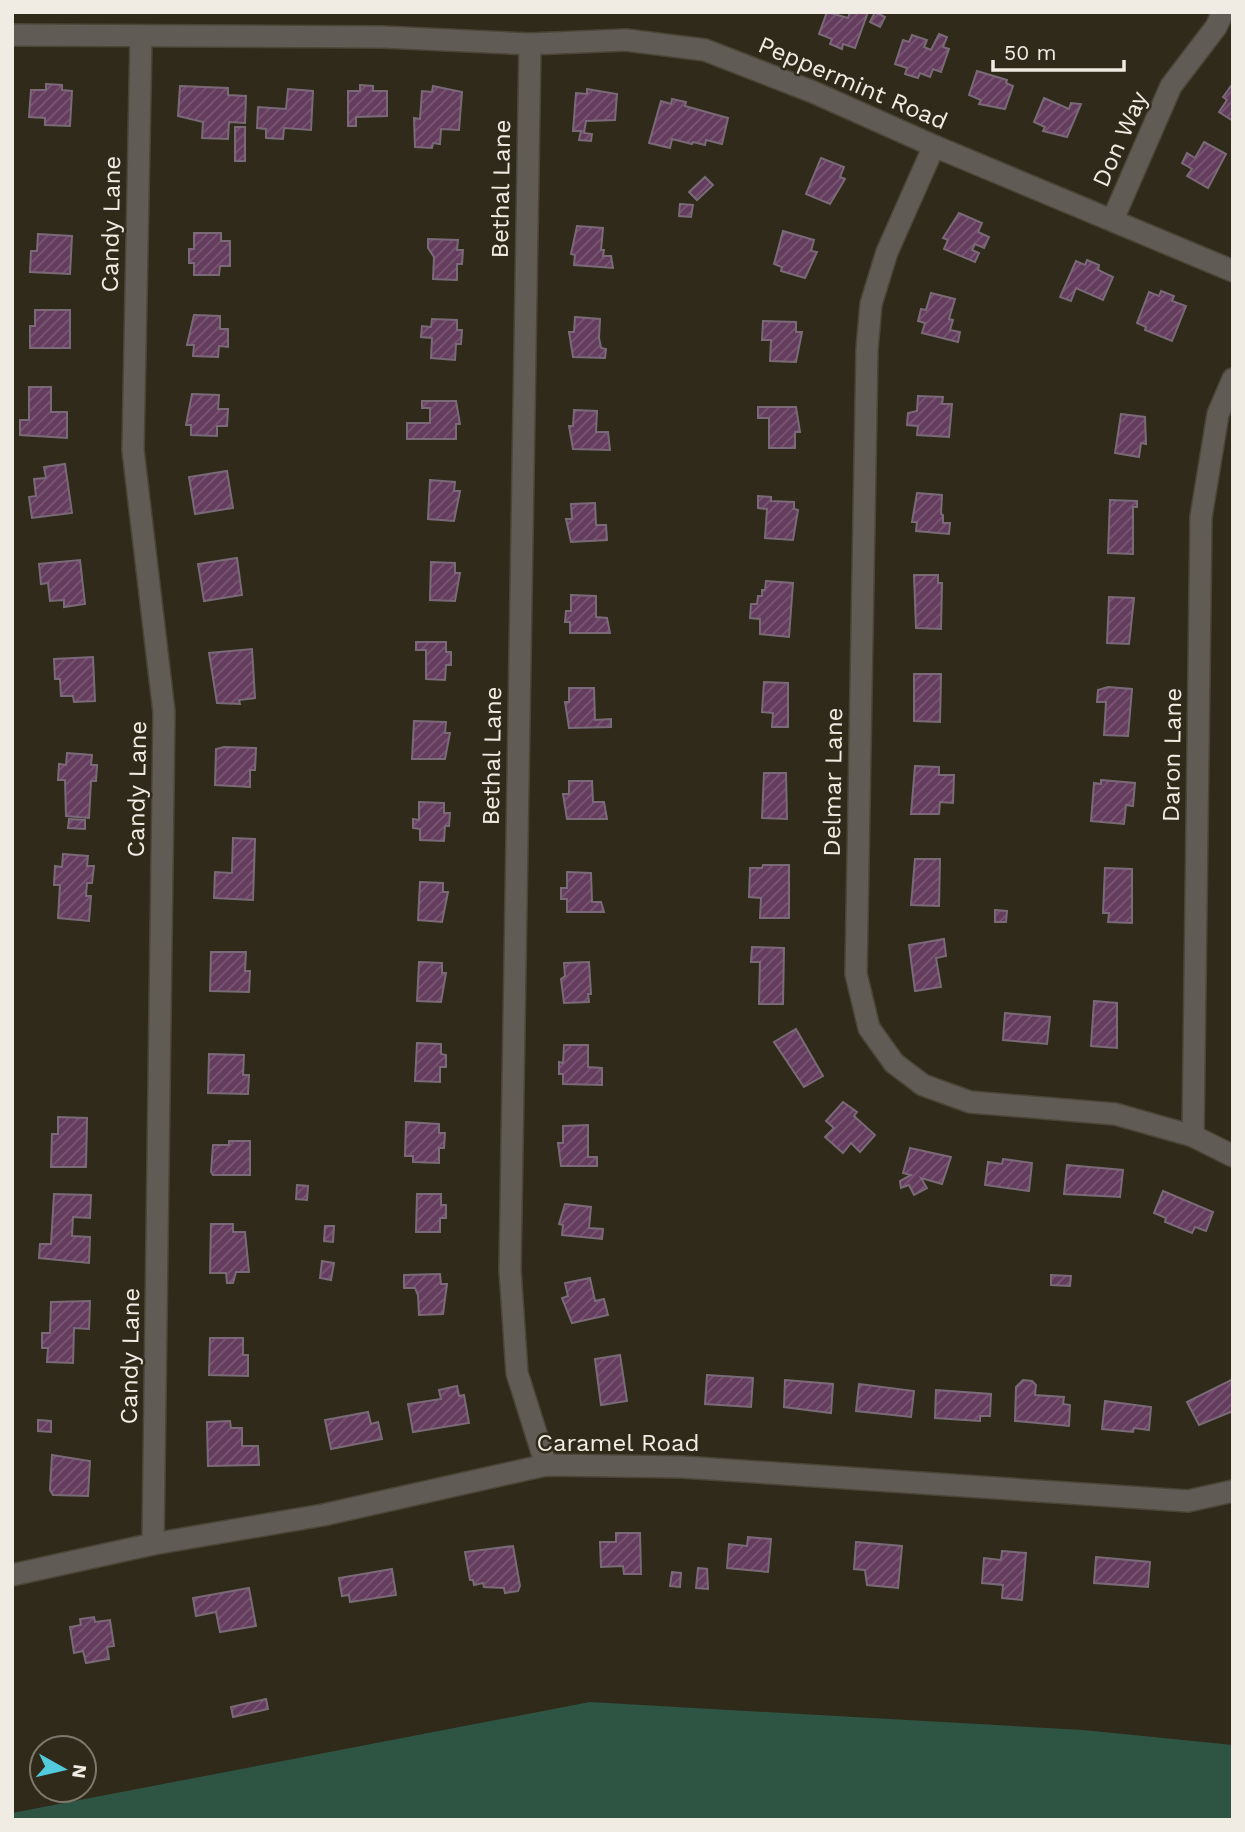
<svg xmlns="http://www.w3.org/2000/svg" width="1245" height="1832" viewBox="0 0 1245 1832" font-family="'Work Sans',sans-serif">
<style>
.green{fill:#2e5443}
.building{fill:url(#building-hatch);stroke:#7a6a77;stroke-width:2}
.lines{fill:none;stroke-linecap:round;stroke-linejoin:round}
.street-casing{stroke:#4b4537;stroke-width:24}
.street{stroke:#605b54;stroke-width:21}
.labels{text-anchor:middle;stroke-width:5;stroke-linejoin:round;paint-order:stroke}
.street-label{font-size:24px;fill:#f0ece3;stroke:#302a1b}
</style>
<defs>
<pattern id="building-hatch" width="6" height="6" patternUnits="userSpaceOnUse" patternTransform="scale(1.75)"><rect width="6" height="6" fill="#643c5d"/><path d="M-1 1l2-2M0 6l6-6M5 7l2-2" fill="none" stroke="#7a5874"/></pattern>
</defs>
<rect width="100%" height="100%" fill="#302a1b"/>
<path class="green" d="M590,1702l493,28 150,15v75h-1221v-7z"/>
<g class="building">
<path d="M827,12l21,6 2,-6h18l-13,36 -12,-4 -1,5 -12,-5 2,-5 -13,-5z"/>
<path d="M875,12l10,5 -5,10 -10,-5z"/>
<path d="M939,34l8,3 -4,10 6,2 -8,23 -8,-3 -3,8 -10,-4 -2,5 -13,-4 2,-6 -12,-4 8,-24 6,2 3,-7 15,5 -3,7 7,3z"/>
<path d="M977,71l30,9 -1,3 7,3 -8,23 -26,-5 2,-4 -12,-5z"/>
<path d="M46,84l16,1v5l10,1 -2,35 -25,-1v-7l-16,-1 2,-27h15z"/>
<path d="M360,85l13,1v5h14v25l-31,1v9h-8v-35h12z"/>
<path d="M180,86l48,2v7l18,1 -1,27 -16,-1 -1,17 -26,-1 1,-16 -25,-6z"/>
<path d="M433,86l29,6 -3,38 -18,-1 -1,15 -7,-1 -1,5 -17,-1 -1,-29 6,1 2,-28 10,1z"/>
<path d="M1231,86l2,1v34l-14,-9 8,-12 -4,-3z"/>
<path d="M288,89l25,2 -2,39 -27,-2 -1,11 -17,-1v-9l-9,-1 1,-21 28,2z"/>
<path d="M587,89l30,5 -2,26 -29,1 -2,12 8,1 -1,7 -12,-1 2,-9h-8l3,-38 11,1z"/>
<path d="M1044,98l25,11 2,-6 10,1 -14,33 -24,-6 2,-4 -11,-5z"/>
<path d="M672,99l14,3 -1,4 43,12 -6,26 -16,-4 -1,5 -12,-3 -1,2 -20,-5 -2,9 -21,-5 12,-42 10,3z"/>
<rect x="235" y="127" width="10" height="34"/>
<path d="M1204,142l22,12 -18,34 -21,-12 5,-7 -10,-6 5,-10 8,5z"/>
<path d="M821,158l23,9 -4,10 5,2 -15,25 -24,-10z"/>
<path d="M705,177l8,8 -16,15 -8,-8z"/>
<path d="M680,204l13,1 -2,12 -12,-1z"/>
<path d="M959,213l23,10 -4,9 11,5 -5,11 -9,-4 -3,6 7,3 -4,9 -31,-13 4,-9 -5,-2z"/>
<path d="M577,226l26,2 -2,22h3l-1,6h8l2,12 -39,-3 1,-10 -4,-1z"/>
<path d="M783,231l31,9 -3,11 6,1 -12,26 -24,-7 1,-4 -8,-3z"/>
<path d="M194,233h27v8h9v25h-10l-1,9h-25v-12h-5v-14h5z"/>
<path d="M38,234l34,2 -2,38 -40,-2 1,-21h6z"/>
<path d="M428,239l30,1 -1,10h6l-1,14h-5v16l-24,-1 1,-22 -6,-9z"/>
<path d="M1087,260l12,5 -1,5 15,7 -10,23 -27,-12 -5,13 -11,-4 16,-36 9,4z"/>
<path d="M1161,291l13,5 -2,5 14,5 -14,35 -27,-11 1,-3 -9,-4 12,-31 10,4z"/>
<path d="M931,293l24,6 -6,20 4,1 -3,10 10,2 -2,10 -36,-9 3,-10 -7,-2 3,-12 5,1z"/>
<path d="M35,310h35v38h-40v-22h5z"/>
<path d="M194,315l26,1v13h8v18l-9,-1 -1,11 -25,-1 1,-11h-7z"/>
<path d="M575,317l25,2 -1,19 2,10 5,1 -1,9 -32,-1 -4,-25h5z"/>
<path d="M432,319l25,1v10h5l-1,14h-5l-1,16 -24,-2 1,-20 -11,-1 1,-11 9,1z"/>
<path d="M763,321l33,1v10h6l-6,30 -26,-1 1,-21h-9z"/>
<path d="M29,387h22v25h16v26l-47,-3v-15h9z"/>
<path d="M192,394l27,1 -1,14h10l-1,17h-10v10l-26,-1v-10h-5z"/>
<path d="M918,396l25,1 -1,7h10l-3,33 -32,-2 1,-9 -11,-1 1,-12 9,-2z"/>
<path d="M422,401h34l4,23h-4v15h-49v-16h23v-15h-8z"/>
<path d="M758,407h38l4,25h-5v16h-26v-30h-11z"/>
<path d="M574,410l23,1 -1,21h12l2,18 -37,-1 -4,-23h4z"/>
<path d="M1121,414l24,3 1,27 -5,-1 -2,14 -24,-4z"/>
<path d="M65,464l7,49 -40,5 -3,-21 7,-1 -2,-17 12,-1 -2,-11z"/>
<path d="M227,471l6,37 -38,6 -6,-37z"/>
<path d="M430,480l25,2 -1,9h6l-6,30 -26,-2z"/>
<path d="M917,493l25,2 -1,19 2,1v8h7l-1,11 -33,-3 1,-9h-5z"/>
<path d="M758,496l13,1v4l23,1v7l4,1 -5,30 -28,-2 2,-29 -9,-1z"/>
<path d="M1110,500l27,1v6h-4v47l-25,-1z"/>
<path d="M595,503l1,22h10l1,15 -36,2 -5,-23h6l-1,-15z"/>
<path d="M237,558l5,37 -38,6 -6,-37z"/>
<path d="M80,560l5,44 -21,3v-7l-14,1 -2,-18 -7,1 -2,-20z"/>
<path d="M431,562l24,1v10h5l-5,28 -25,-1z"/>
<path d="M914,575h24v8h4l-1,46 -25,-1z"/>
<path d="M766,581l27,2 -4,54 -29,-3v-15l-10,-1 1,-14h6l1,-8h4v-6h3z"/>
<path d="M571,595l25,1v21l11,1 3,15h-40v-11h-5l1,-11h5z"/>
<path d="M1109,597l25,1 -5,46 -22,-1z"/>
<path d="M416,642h30v10h5v13h-5l-1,15 -19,-1v-29h-10z"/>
<path d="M252,649l3,49 -16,2 1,4 -23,-1 -8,-50z"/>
<path d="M93,657l2,44 -21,1 -1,-6h-12l-1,-17h-5l-1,-20z"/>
<path d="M914,674h27l-1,48 -26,-1z"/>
<path d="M764,682l24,1v44h-16l1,-14 -11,-1z"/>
<path d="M1108,687l24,2 -4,47 -24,-1 2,-33h-9l1,-12z"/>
<path d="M569,688h25l1,32 16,-1v8l-42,1 -4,-26h4z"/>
<path d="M414,721l32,1 -1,11h5l-5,26h-33z"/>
<path d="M224,747l32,1 -1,22h-5v17l-35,-2 1,-36z"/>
<path d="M67,753l25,2 -1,10h6l-1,16h-5l-2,37 -23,-2 -1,-36h-7l1,-16 7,1z"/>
<path d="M915,766l24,1v8h15l-1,28 -13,-1 -1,12h-28z"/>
<path d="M764,773h22l1,46 -25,-1z"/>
<path d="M1101,780l34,3 -2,23 -7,-1 -2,19 -33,-3 3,-38 7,1z"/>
<path d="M569,781h23l1,21h11l3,17h-40l-4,-25h6z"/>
<path d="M419,802l25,1v10h6l-1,13h-4l-1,15 -24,-1v-11l-7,-1v-9l6,1z"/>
<path d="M69,819l16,1v9l-17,-1z"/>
<path d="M233,838l22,1 -2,61 -39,-2 1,-26 17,1z"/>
<path d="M63,854l25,2 -1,10h7l-2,17h-5l-1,13h5l-2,25 -31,-3 2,-33h-6l1,-19 7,1z"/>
<path d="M915,859h25l-1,47 -28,-1z"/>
<path d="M763,865h26v53h-29l1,-20 -12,-1 1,-29h12z"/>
<path d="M1105,868l27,1v54l-24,-1 1,-9h-6z"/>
<path d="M567,872l24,1 1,29h9l3,10h-37v-13h-6v-11h6z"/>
<path d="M420,882l23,1v9h5l-6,30 -24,-2z"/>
<path d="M995,910l12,1 -1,11h-11z"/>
<path d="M944,939l2,17 -10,2 5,29 -26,4 -6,-46z"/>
<path d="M752,947l32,1 -1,56h-24l1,-42h-9z"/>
<path d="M211,952h35l-1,19h5l-1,21 -39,-1z"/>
<path d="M419,962l23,1v10h4l-5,29 -24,-1z"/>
<path d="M589,962l2,32h-3l1,8 -25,1 -3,-24 4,-3 -1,-13z"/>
<path d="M1094,1001l23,2v45l-26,-2z"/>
<path d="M1005,1013l45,4 -3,27 -44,-4z"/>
<path d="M796,1029l27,47 -19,11 -30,-45z"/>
<path d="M417,1043l24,1v10l5,1v12h-6v15l-25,-1z"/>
<path d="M564,1045h24v22l14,1v17l-39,-1v-10h-4v-12l4,1z"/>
<path d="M209,1054l35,1 -1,20h6l-1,19 -40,-1z"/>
<path d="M843,1102l14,10 -3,4 21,19 -15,17 -9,-9 -8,10 -18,-16 9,-9 -8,-7z"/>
<path d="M58,1117l29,1 -1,49h-35l1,-33h6z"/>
<path d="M406,1122l33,2v9h6l-1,15h-5v15l-26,-1v-6h-8z"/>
<path d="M588,1125v32h9v9h-36l-3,-23h5v-17z"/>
<path d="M229,1141h21v34h-37l-2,-3 2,-27h16z"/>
<path d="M910,1148l41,9 -9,27 -21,-6 6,10 -13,7 -5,-10 -8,3 -1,-7 11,-6 -8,-2z"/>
<path d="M1003,1159l29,4 -3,28 -44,-6 3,-23 14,2z"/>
<path d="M1067,1165l56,5 -3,27 -56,-3z"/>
<path d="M297,1185l11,1 -1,14 -11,-1z"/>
<path d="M1163,1191l50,21 -7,19 -11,-4 -3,6 -27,-11 1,-4 -12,-5z"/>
<path d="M54,1194l37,1 -1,23 -17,-1 -1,19 18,1 -1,26 -50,-5 1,-14h11z"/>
<path d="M417,1194h24v11h5v13h-6v14h-24z"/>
<path d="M565,1204l26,3 -2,21 14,1 -1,10 -40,-4 1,-10 -4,-1z"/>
<path d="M211,1224h22v8h12l4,40h-13l-3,11h-6l-1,-10h-16z"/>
<path d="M325,1226h9l-1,16 -9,-1z"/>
<path d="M322,1261l12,2 -3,17 -11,-2z"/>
<path d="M440,1274l1,10h6l-4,30 -24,1 -1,-20 -3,-7h-11v-13z"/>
<path d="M1051,1275l20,1 -1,10 -19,-1z"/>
<path d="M590,1278l5,23 9,-2 4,16 -36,8 -10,-25 6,-2 -3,-13z"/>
<path d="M90,1301l-1,28 -15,-1 -1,35 -26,-1 1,-14h-6v-15h8l1,-31z"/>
<path d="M210,1338h33v17h5v21l-39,-1z"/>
<path d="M620,1355l7,46 -26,4 -6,-46z"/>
<path d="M707,1375l46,3 -2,29 -46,-3z"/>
<path d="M1233,1379v32l-34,14 -12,-23z"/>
<path d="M785,1380l48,4 -2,29 -47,-6z"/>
<path d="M1023,1380l9,1 4,4 -1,10 29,2 -1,7 7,1 -1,21 -54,-5 1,-34z"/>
<path d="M859,1384l55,7 -3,26 -55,-6z"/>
<path d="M457,1386l2,10 5,-1 5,28 -56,9 -5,-28 33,-5 -2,-9z"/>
<path d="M936,1390l55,4 -1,22h-10v5l-45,-3z"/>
<path d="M1105,1401l46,6 -2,23 -15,-2 -1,4 -31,-3z"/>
<path d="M368,1412l3,12 7,-2 4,17 -51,10 -6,-29z"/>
<path d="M38,1420l13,1v11l-13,-1z"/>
<path d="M230,1421l1,7h11v18h16l1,19 -51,1 -1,-44z"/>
<path d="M52,1455l38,6 -2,35 -35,-1 -3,-5z"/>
<path d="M616,1533h24l1,41h-17l-1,-8 -22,1 -1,-25h16z"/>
<path d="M748,1537l23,2 -3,33 -41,-4 2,-24 18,2z"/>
<path d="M856,1542l46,4 -4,42 -31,-3 -2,-15 -11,-1z"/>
<path d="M513,1546l7,40 -2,5 -13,2 -1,-5 -20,-1 -1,-4 -9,2 -1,-5h-3l-5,-28z"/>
<path d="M1002,1551l24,2 -4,47 -20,-2 1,-13 -21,-2 2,-25 17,2z"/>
<path d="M1096,1557l54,5 -2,25 -54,-4z"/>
<path d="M698,1568l9,1 1,20 -12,-1z"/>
<path d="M392,1569l4,26 -46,7 -1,-7 -7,1 -3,-18z"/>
<path d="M672,1572l9,1 -1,14 -10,-1z"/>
<path d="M249,1588l7,38 -36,6 -4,-20 -20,4 -3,-18z"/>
<path d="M94,1617l1,5 15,-2 4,26 -7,1 2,12 -23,4 -3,-12 -9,2 -4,-26 11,-2 -1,-6z"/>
<path d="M266,1699l2,10 -35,8 -2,-10z"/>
</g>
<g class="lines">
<g class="street-casing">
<g id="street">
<path d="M12,35l371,2 147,7 96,-4 79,10 108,42 121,54 299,125"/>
<path d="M141,37l-8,413 31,262 -11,832"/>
<path d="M530,44l-20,1226 7,103 29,92"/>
<path d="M934,146l-47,106 -16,52 -4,45 -11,625 13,54 25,35 29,22 47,17 145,12 78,22 40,20"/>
<path d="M1113,219l58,-133 45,-59 7,-15"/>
<path d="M1193,1136l8,-619 17,-103 15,-35"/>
<path d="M12,1575l141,-31 170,-29 223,-50 136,2 506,34 45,-10"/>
</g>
</g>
<use href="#street" class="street"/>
</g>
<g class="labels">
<g class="street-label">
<text transform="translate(853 83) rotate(23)" y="8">Peppermint Road</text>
<text transform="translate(1120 139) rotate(-66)" y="8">Don Way</text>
<text transform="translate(501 189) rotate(-89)" y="8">Bethal Lane</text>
<text transform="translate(111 224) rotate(-89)" y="8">Candy Lane</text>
<text transform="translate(1172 755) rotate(-89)" y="8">Daron Lane</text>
<text transform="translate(492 756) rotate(-89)" y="8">Bethal Lane</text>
<text transform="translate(833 782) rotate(-89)" y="8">Delmar Lane</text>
<text transform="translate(137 789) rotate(-89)" y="8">Candy Lane</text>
<text transform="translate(130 1356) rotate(-89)" y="8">Candy Lane</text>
<text x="618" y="1451">Caramel Road</text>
</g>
</g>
<rect width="1245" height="1832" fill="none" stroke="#f0ece3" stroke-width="28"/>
<g transform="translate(63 1769) rotate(98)"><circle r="33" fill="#302a1b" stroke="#7d786b" stroke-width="2"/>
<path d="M0-5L12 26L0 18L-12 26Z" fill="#53cadc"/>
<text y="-10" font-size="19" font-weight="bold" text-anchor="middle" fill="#f0ece3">N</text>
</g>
<path d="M993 60v10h131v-10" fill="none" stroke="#f0ece3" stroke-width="3.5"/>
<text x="1004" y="60" font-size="21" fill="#f0ece3" stroke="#302a1b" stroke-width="5" paint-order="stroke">50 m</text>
</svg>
